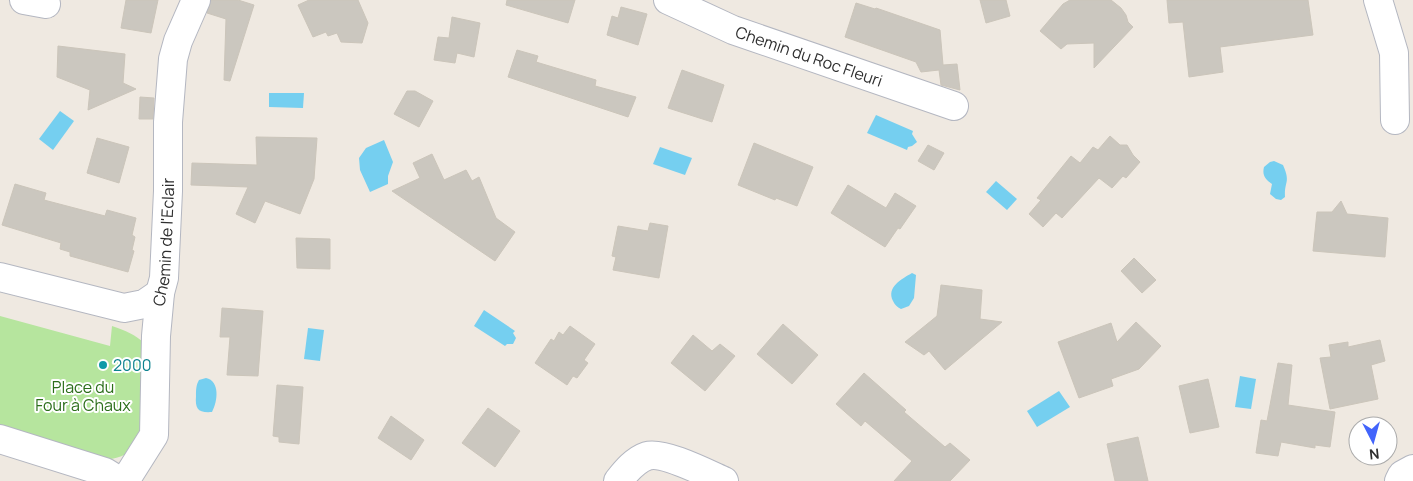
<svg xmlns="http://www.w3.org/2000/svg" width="1413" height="481" viewBox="0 0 1413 481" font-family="Manrope,sans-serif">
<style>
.green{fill:#b6e59e}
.water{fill:#75cff0}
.building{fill:#cbc7bf;stroke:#cbc5ba}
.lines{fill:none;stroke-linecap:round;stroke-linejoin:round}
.minor-casing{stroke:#b4b7c1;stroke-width:30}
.minor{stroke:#fff;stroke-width:28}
.culture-dot{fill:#0f9aa8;stroke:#fff;stroke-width:2}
.labels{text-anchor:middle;stroke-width:4;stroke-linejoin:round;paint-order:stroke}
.street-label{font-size:16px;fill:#2e2e2e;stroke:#fff}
.culture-label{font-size:16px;fill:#0d838f;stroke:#fff;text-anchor:start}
.park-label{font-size:16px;fill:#2c6e1b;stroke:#fff}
</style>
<rect width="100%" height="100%" fill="#efe9e1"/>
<path class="green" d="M0,316l110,30 2,-20c14,5 23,8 33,18 0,21 2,89 -10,103 -8,9 -20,12 -31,13l-104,-32z"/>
<g class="water">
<path d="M269,93h35l-1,15 -34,-1z"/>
<path d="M60,111l14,10 -21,29 -14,-11z"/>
<path d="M876,115l37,16 -1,3 5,8 -5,4 -4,1 -1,3 -40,-17z"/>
<path d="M384,140l9,22 -5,14v8l-18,8 -10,-22 -1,-12 7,-10z"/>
<path d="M660,147l32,11 -7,17 -32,-11z"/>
<path d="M1274,161l9,4c8,18 1,16 2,32l-4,3 -5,-1 -6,-5 2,-10c-7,-5 -10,-9 -8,-17l6,-5z"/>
<path d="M996,181l21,18 -10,11 -21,-18z"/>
<path d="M912,273l4,2 -2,23 -5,8 -8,3c-4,-2 -6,-4 -8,-8 -7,-14 9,-22 19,-28z"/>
<path d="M484,310l31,21 -2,2 3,5 -3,6h-6l-2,2 -31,-20z"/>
<path d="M308,328l16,2 -4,31 -16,-2z"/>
<path d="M1240,376l16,3 -5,30 -16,-2z"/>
<path d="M206,378c14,3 12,23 6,34 -14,1 -17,-3 -16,-16 0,-6 0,-11 3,-16z"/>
<path d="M1059,391l11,16 -33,20 -10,-16z"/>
</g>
<g class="building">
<path d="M126,0h32l-7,33 -30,-5z"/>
<path d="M211,0h27l16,5 -24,76 -6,-1 2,-61 -19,-6z"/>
<path d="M309,0h49l10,23 -6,20 -21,-1 -4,-9 -9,3 -2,-4 -13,5 -15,-32z"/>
<path d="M507,0h68l-7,23 -62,-18z"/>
<path d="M980,0h26l4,16 -24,7z"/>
<path d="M1070,0h41l10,8 5,7 2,7 5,5 -39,41v-25l-27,1 -6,5 -21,-18 23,-27z"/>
<path d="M1167,0h141l5,35 -93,12 3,25 -34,5 -6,-55 -14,1z"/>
<path d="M856,3l19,6 1,-1 64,22 3,35 14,-1 3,26 -19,-5 -2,-15 -18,2 -5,-10 -71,-25z"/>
<path d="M621,7l26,7 -9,31 -31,-10 5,-19 6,2z"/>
<path d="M452,17l28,6 -6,34 -17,-4 -2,10 -21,-3 4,-23 11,1z"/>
<path d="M58,46l67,8 -2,29 13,6 -48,21 2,-20 -33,-13z"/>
<path d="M517,50l21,6 -2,6 60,18 -1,6 41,11 -8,20 -120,-40z"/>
<path d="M682,70l42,15 -12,37 -44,-14z"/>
<path d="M407,91h8l18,10 -14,26 -25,-13z"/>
<path d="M140,97l14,1 -1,21h-14z"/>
<path d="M1110,136l10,9h7l6,10 7,7 -14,16 -3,-2 -11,12 -13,-10 -37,40 -6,-5 -13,14 -14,-13 12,-14 -4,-2 34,-42 9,7 13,-16 5,3z"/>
<path d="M256,137l61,1 -3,41 -14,35 -35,-13 -10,22 -19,-9 12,-27 -57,-2 1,-22 65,2z"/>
<path d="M97,138l32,9 -10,36 -32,-10z"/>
<path d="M754,143l59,24 -16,39 -21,-8 -1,2 -37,-15z"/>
<path d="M928,145l16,8 -10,17 -16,-9z"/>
<path d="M432,154l12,26 22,-10 6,11 7,-4 17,41 19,14 -20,29 -103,-70 28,-13 -7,-15z"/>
<path d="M15,184l31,9 -2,7 61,16 2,-6 29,8 -4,17 3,2 -3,13 2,1 -6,21 -58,-16v-4l-10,-3 1,-6 -59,-18z"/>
<path d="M848,185l38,23 9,-15 21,13 -16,23 -2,-1 -13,19 -54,-34z"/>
<path d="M1341,201l6,13 41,4 -3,39 -72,-6 4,-39h15z"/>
<path d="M650,223l18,3 -9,52 -46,-8 3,-13 -4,-1 6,-30 30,5z"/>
<path d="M296,238l34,1v30l-33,-1z"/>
<path d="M1134,258l22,22 -14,13 -21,-22z"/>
<path d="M941,285l41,5 -2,29 22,3 -57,48 -16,-19 -5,4 -19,-13 32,-26z"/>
<path d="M222,308l41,3 -5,65 -31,-1 3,-38h-10z"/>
<path d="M1136,322l25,24 -22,23 -28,10 2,7 -34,12 -21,-56 53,-19 6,19z"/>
<path d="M783,324l35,31 -26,29 -35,-30z"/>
<path d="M570,326l25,18 -11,16 4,3 -11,15 -4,-2 -6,9 -32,-22 16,-24 3,2 5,-9 4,3z"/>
<path d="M693,335l19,16 8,-7 15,12 -30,35 -34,-28z"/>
<path d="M1380,340l5,21 -14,4 7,34 -48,10 -10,-51 11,-1 -2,-12 19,-3v5z"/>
<path d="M1278,363l14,2 -4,40 47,7 -5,35 -15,-2v3l-34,-6 -3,14 -22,-3 5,-33 6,1z"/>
<path d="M864,373l42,37 -2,2 41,35 5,-4 20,17 -20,21h-56l18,-20 -47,-40 -4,5 -25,-22z"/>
<path d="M1208,379l11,48 -29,6 -11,-47z"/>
<path d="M277,385l26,2 -4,57 -20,-2v-5l-6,-1z"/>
<path d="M488,408l32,23 -25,36 -33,-24z"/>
<path d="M391,416l33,24 -13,20 -33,-22z"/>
<path d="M1138,437l10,44h-33l-8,-37z"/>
</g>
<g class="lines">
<g class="minor-casing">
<g id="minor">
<path d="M24,0l22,4"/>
<path id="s1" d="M668,0l65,30 221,76"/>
<path d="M1378,0l16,53 1,67"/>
<path d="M0,277l124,31 20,-4 16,-11"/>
<path d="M0,439l105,33 8,5 1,4"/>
<path id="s2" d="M125,481l29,-46 2,-99 4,-43 4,-15 4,-87v-69l5,-63 5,-18 18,-41"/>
<path d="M618,481c8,-10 17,-21 29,-25 16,-5 61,18 77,25"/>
<path d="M1399,481l3,-6 11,-6"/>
</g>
</g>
<use href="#minor" class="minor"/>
</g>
<circle class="culture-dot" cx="103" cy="365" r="5"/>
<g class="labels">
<g class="street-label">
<text dy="6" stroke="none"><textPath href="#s1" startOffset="152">Chemin du Roc Fleuri</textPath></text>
<text dy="6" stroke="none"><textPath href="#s2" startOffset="248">Chemin de l'Eclair</textPath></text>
</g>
<g class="culture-label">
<text x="113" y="371">2000</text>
</g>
<g class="park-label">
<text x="83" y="393">Place du<tspan x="83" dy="18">Four à Chaux</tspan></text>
</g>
</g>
<g transform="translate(1373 441) rotate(174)"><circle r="24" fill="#ffffff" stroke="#ababab"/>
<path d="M0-4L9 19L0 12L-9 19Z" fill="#4264fb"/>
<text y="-8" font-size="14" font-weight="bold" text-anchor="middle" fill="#2e2e2e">N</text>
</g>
</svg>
